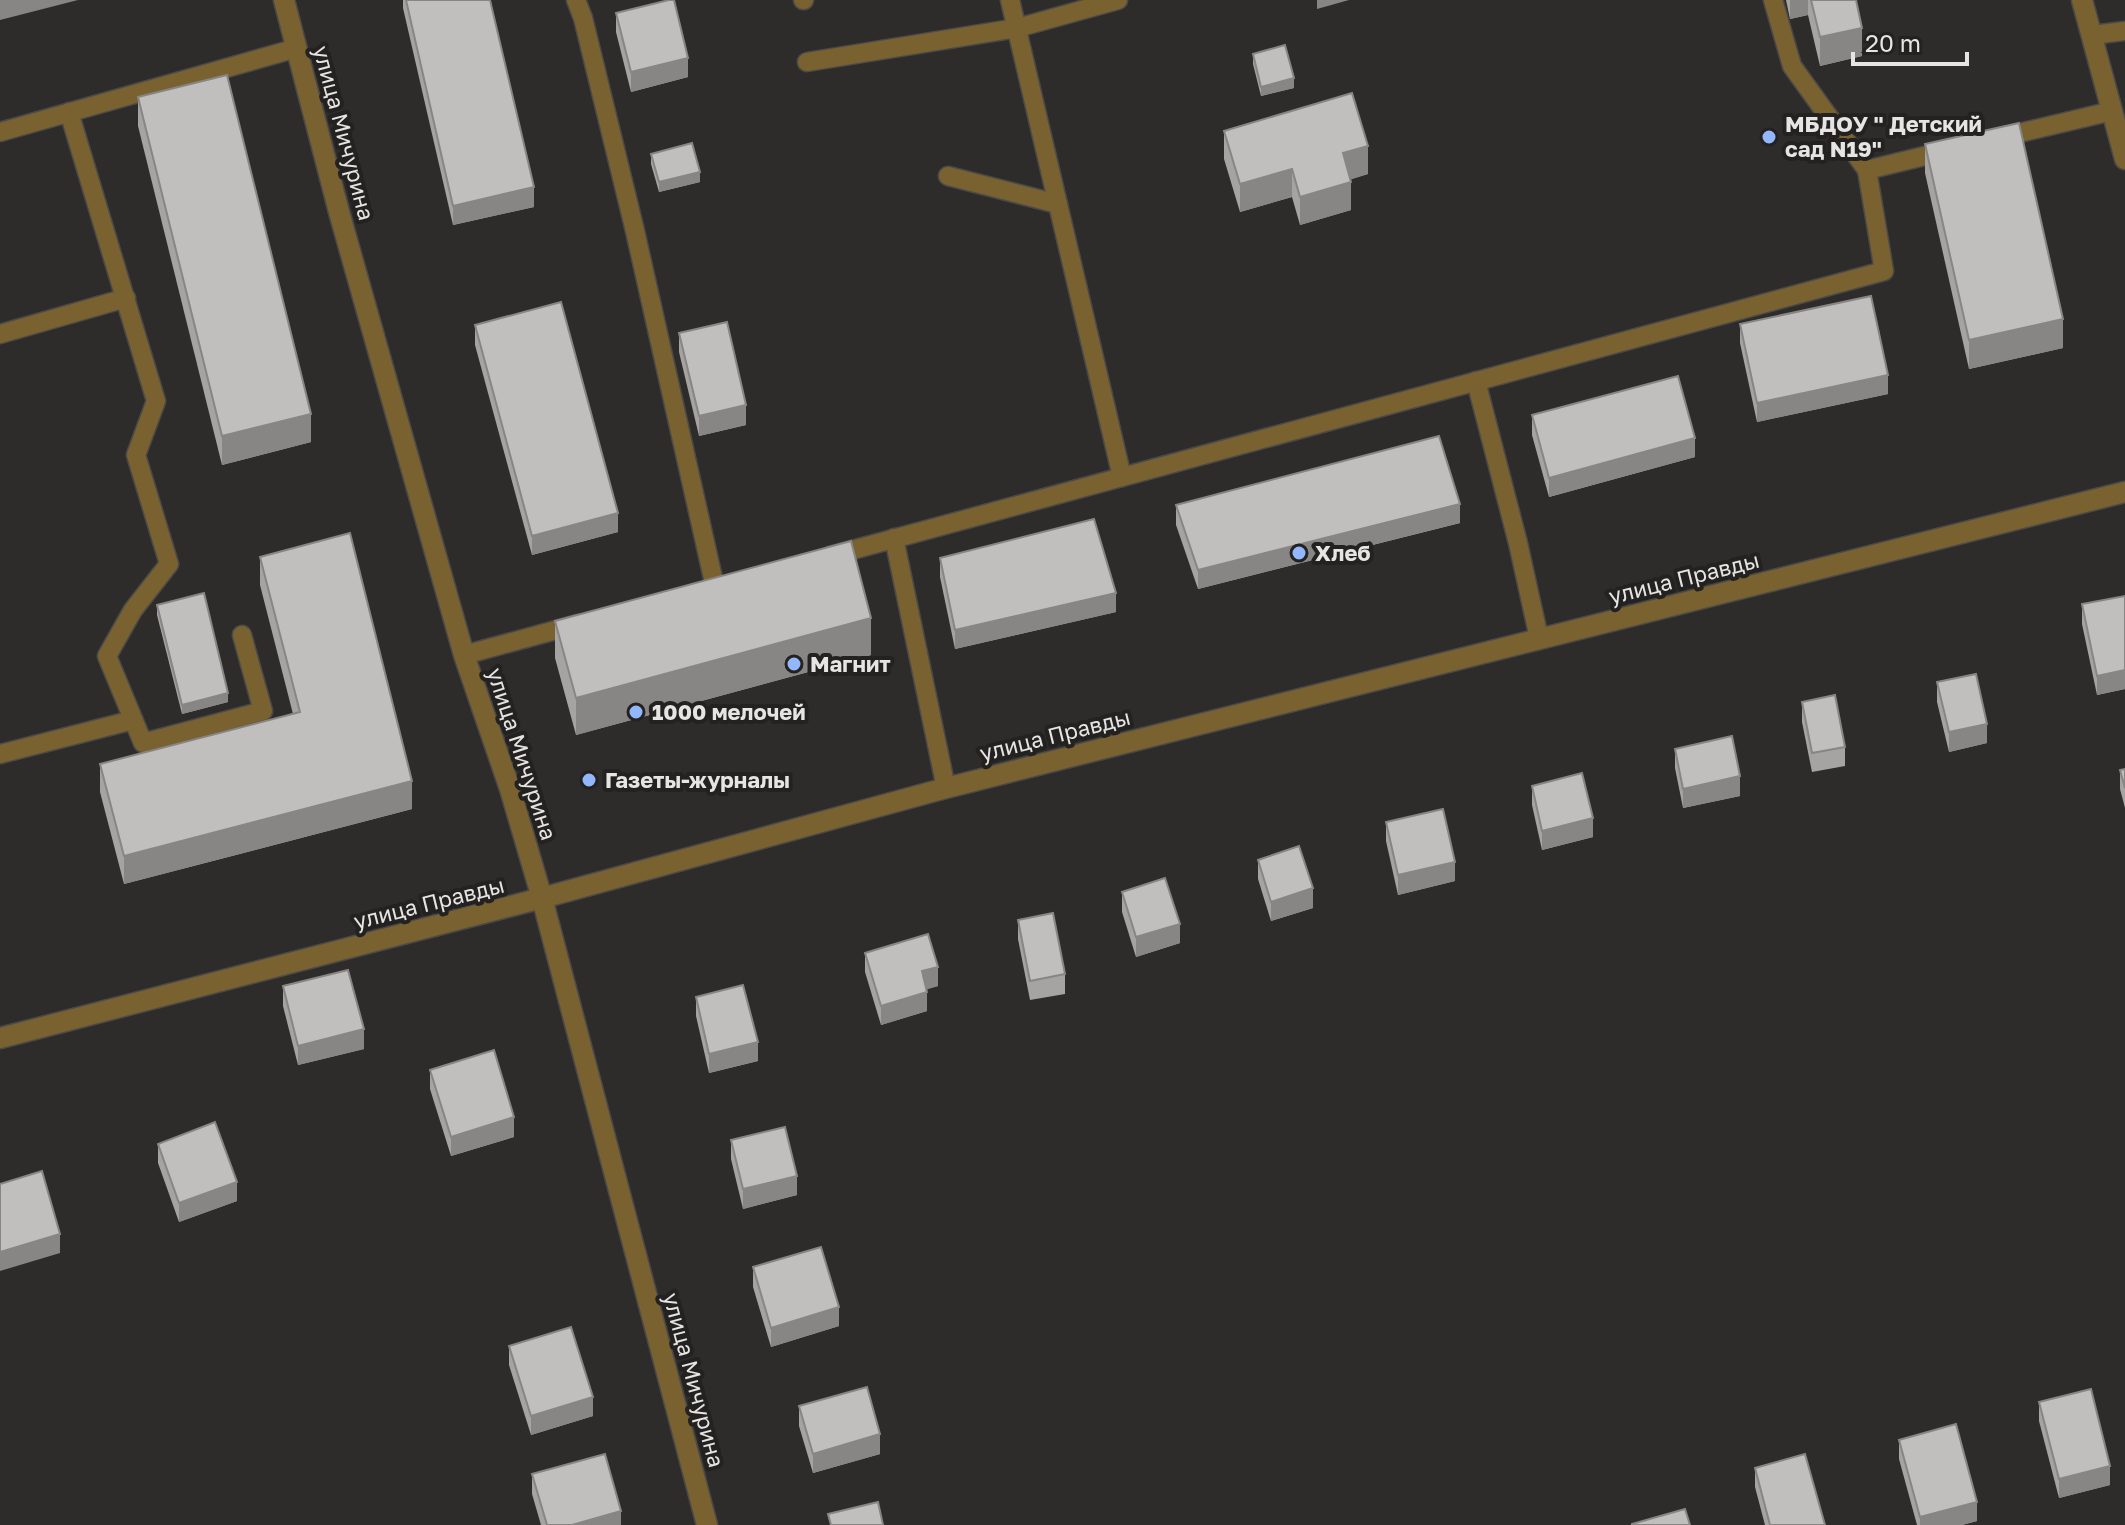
<svg xmlns="http://www.w3.org/2000/svg" width="2125" height="1525" viewBox="0 0 2125 1525" font-family="'Golos Text',sans-serif">
<style>
.lines{fill:none;stroke-linecap:round;stroke-linejoin:round}
.service-casing{stroke:#4b4a48;stroke-width:21}
.minor-casing{stroke:#4b4a48;stroke-width:23}
.tertiary-casing{stroke:#4b4a48;stroke-width:23}
.service{stroke:#796130;stroke-width:18}
.minor{stroke:#796130;stroke-width:20}
.tertiary{stroke:#796130;stroke-width:20}
.wall{fill:#a6a4a3}
.shaded-wall{fill:#878684}
.building{fill:#c1bfbd;stroke:#878684;stroke-width:2}
.poi-dot{fill:#93b7fd;stroke:#232220;stroke-width:3}
.labels{text-anchor:middle;stroke-width:8;stroke-linejoin:round;paint-order:stroke}
.poi-label{font-size:22px;font-weight:bold;fill:#e6e5e4;stroke:#232220;text-anchor:start}
.street-label{font-size:22px;fill:#e6e5e4;stroke:#232220}
</style>
<rect width="100%" height="100%" fill="#2d2c2a"/>
<g class="lines">
<g class="service-casing">
<g id="service">
<path d="M576,0l7,18 52,213 80,356"/>
<path d="M803,0h1"/>
<path d="M1010,0l112,477"/>
<path d="M1773,0l19,66 75,104"/>
<path d="M2092,35l33,-4"/>
<path d="M807,62l210,-34 101,-28"/>
<path d="M69,112l87,289 -20,54 33,109 -36,46 -26,46 36,87 120,-32 -21,-76"/>
<path d="M0,132l297,-84"/>
<path d="M1998,138l114,-27"/>
<path d="M948,176l110,28"/>
<path d="M0,334l126,-36"/>
<path d="M1476,381l42,162 21,95"/>
<path d="M894,538l52,250"/>
<path d="M830,556l1054,-285 -17,-101 82,-20"/>
<path d="M464,655l114,-31"/>
<path d="M0,754l133,-34"/>
</g>
</g>
<g class="minor-casing">
<g id="minor">
<path d="M284,0l55,212 125,443 46,134 32,109 165,627"/>
<path d="M2082,0l43,159"/>
</g>
</g>
<g class="tertiary-casing">
<path id="tertiary" d="M0,1038l542,-140 404,-110 1179,-296"/>
</g>
<use href="#service" class="service"/>
<use href="#minor" class="minor"/>
<use href="#tertiary" class="tertiary"/>
</g>
<g class="wall">
<path d="M403,0h87l44,207 -81,18 -50,-217z"/>
<path d="M1786,0h70l6,56 -42,10 -12,-51 -18,4z"/>
<path d="M616,13l72,64 -57,15 -15,-60z"/>
<path d="M1253,54l41,34 -33,8 -8,-32z"/>
<path d="M138,97l173,345 -89,23 -84,-339z"/>
<path d="M1224,131l144,43 -17,5v31l-51,15 -8,-28 -52,15 -16,-53z"/>
<path d="M1925,144l138,204 -94,21 -44,-196z"/>
<path d="M651,154l49,28 -41,10 -8,-28z"/>
<path d="M1740,324l148,70 -131,28 -17,-79z"/>
<path d="M475,325l143,207 -86,23 -57,-210z"/>
<path d="M679,333l67,92 -47,11 -20,-84z"/>
<path d="M1532,415l163,42 -146,40 -17,-62z"/>
<path d="M1176,505l284,18 -262,66 -22,-64z"/>
<path d="M260,557l152,252 -288,75 -24,-92v-28l193,-50 -33,-129z"/>
<path d="M940,558l176,54 -161,37 -15,-72z"/>
<path d="M2125,596v93l-28,6 -15,-71v-20z"/>
<path d="M157,605l71,97 -46,12 -25,-99z"/>
<path d="M555,621l316,34 -295,80 -21,-77z"/>
<path d="M1937,682l50,61 -38,9 -12,-50z"/>
<path d="M1802,702l43,45v19l-33,6 -10,-50z"/>
<path d="M1675,749l65,47 -57,12 -8,-40z"/>
<path d="M2125,769v39l-5,-19v-19z"/>
<path d="M1532,786l61,51 -51,13 -10,-45z"/>
<path d="M1386,822l69,59 -57,14 -12,-54z"/>
<path d="M1258,860l55,48 -42,13 -13,-42z"/>
<path d="M1122,892l58,51 -44,14 -14,-45z"/>
<path d="M1018,920l47,54v20l-35,6 -12,-61z"/>
<path d="M865,953l73,33 -12,3 1,22 -46,14 -16,-53z"/>
<path d="M283,986l81,63 -66,16 -15,-59z"/>
<path d="M696,997l62,64 -49,12 -13,-57z"/>
<path d="M430,1070l84,67 -63,19 -21,-67z"/>
<path d="M731,1140l66,55 -54,14 -12,-50z"/>
<path d="M158,1144l79,57 -58,21 -21,-59z"/>
<path d="M753,1267l86,59 -68,21 -18,-60z"/>
<path d="M509,1346l84,70 -62,19 -22,-70z"/>
<path d="M2039,1402l71,83 -51,13 -20,-77z"/>
<path d="M799,1406l81,48 -67,19 -14,-47z"/>
<path d="M1899,1440l78,81 -15,4h-45l-18,-66z"/>
<path d="M1755,1468l70,57h-60l-10,-38z"/>
<path d="M532,1474l89,51h-80l-9,-31z"/>
</g>
<g class="shaded-wall">
<path d="M0,0h78l-78,20z"/>
<path d="M1317,0h32l-32,9z"/>
<path d="M1790,0h18v15l-18,4z"/>
<path d="M1862,28v28l-42,10v-29z"/>
<path d="M688,58v19l-57,15v-20z"/>
<path d="M1294,78v10l-33,8v-9z"/>
<path d="M1368,146v28l-25,8v-29z"/>
<path d="M1292,169v28l-52,15v-28z"/>
<path d="M700,172v10l-41,10v-10z"/>
<path d="M1351,182v28l-51,15v-28z"/>
<path d="M534,187v20l-81,18v-19z"/>
<path d="M2063,319v29l-94,21v-29z"/>
<path d="M1888,375v19l-131,28v-19z"/>
<path d="M746,405v20l-47,11v-20z"/>
<path d="M311,414v28l-89,23v-29z"/>
<path d="M1695,438v19l-146,40v-19z"/>
<path d="M1460,504v19l-262,66v-19z"/>
<path d="M618,513v19l-86,23v-19z"/>
<path d="M1116,593v19l-161,37v-19z"/>
<path d="M871,618v37l-295,80v-37z"/>
<path d="M2125,670v19l-28,6v-19z"/>
<path d="M228,693v9l-46,12v-9z"/>
<path d="M1987,724v19l-38,9v-20z"/>
<path d="M1740,776v20l-57,12v-19z"/>
<path d="M412,781v28l-288,75v-28z"/>
<path d="M1593,818v19l-51,13v-19z"/>
<path d="M1455,862v19l-57,14v-20z"/>
<path d="M1313,888v20l-42,13v-19z"/>
<path d="M1180,924v19l-44,14v-20z"/>
<path d="M938,967v19l-16,5v-20z"/>
<path d="M927,992v19l-46,14v-19z"/>
<path d="M364,1029v20l-66,16v-19z"/>
<path d="M758,1042v19l-49,12v-19z"/>
<path d="M514,1117v20l-63,19v-19z"/>
<path d="M797,1176v19l-54,14v-20z"/>
<path d="M237,1182v19l-58,21v-19z"/>
<path d="M60,1234v19l-60,18v-19z"/>
<path d="M839,1307v19l-68,21v-19z"/>
<path d="M593,1397v19l-62,19v-19z"/>
<path d="M880,1434v20l-67,19v-19z"/>
<path d="M2110,1466v19l-51,13v-19z"/>
<path d="M1977,1502v19l-15,4h-42v-8z"/>
<path d="M621,1511v14h-49z"/>
</g>
<g class="building">
<path d="M406,0h84l44,187 -81,19z"/>
<path d="M669,0h5l14,58 -57,14 -15,-59z"/>
<path d="M1811,0h45l6,28 -42,9z"/>
<path d="M1285,45l9,33 -33,9 -8,-33z"/>
<path d="M227,75l84,339 -89,22 -84,-339z"/>
<path d="M1352,93l16,53 -25,7 8,29 -51,15 -8,-28 -52,15 -16,-53z"/>
<path d="M2019,123l44,196 -94,21 -44,-196z"/>
<path d="M692,143l8,29 -41,10 -8,-28z"/>
<path d="M1871,296l17,79 -131,28 -17,-79z"/>
<path d="M561,302l57,211 -86,23 -57,-211z"/>
<path d="M727,322l19,83 -47,11 -20,-83z"/>
<path d="M1678,376l17,62 -146,40 -17,-63z"/>
<path d="M1439,436l21,68 -262,66 -22,-65z"/>
<path d="M1094,519l22,74 -161,37 -15,-72z"/>
<path d="M350,533l62,248 -288,75 -24,-92 200,-52 -40,-155z"/>
<path d="M851,541l20,77 -295,80 -21,-77z"/>
<path d="M204,593l24,100 -46,12 -25,-100z"/>
<path d="M2125,596v74l-28,6 -15,-72z"/>
<path d="M1976,674l11,50 -38,8 -12,-50z"/>
<path d="M1835,695l10,52 -33,6 -10,-51z"/>
<path d="M1732,736l8,40 -57,13 -8,-40z"/>
<path d="M2125,769v19l-5,-18z"/>
<path d="M1582,773l11,45 -51,13 -10,-45z"/>
<path d="M1443,809l12,53 -57,13 -12,-53z"/>
<path d="M1299,846l14,42 -42,14 -13,-42z"/>
<path d="M1165,878l15,46 -44,13 -14,-45z"/>
<path d="M1053,913l12,61 -35,7 -12,-61z"/>
<path d="M928,934l10,33 -16,4 5,21 -46,14 -16,-53z"/>
<path d="M348,970l16,59 -66,17 -15,-60z"/>
<path d="M743,985l15,57 -49,12 -13,-57z"/>
<path d="M494,1050l20,67 -63,20 -21,-67z"/>
<path d="M215,1122l22,60 -58,21 -21,-59z"/>
<path d="M785,1127l12,49 -54,13 -12,-49z"/>
<path d="M42,1171l18,63 -60,18v-68z"/>
<path d="M821,1247l18,60 -68,21 -18,-61z"/>
<path d="M571,1327l22,70 -62,19 -22,-70z"/>
<path d="M867,1387l13,47 -67,20 -14,-48z"/>
<path d="M2091,1389l19,77 -51,13 -20,-77z"/>
<path d="M1956,1424l21,78 -57,15 -21,-77z"/>
<path d="M605,1454l16,57 -49,14h-25l-15,-51z"/>
<path d="M1805,1454l20,71h-55l-15,-57z"/>
<path d="M878,1502l5,23h-52l-3,-11z"/>
<path d="M1685,1509l5,16h-58v-1z"/>
</g>
<g class="poi-dot">
<circle cx="1769" cy="137" r="8"/>
<circle cx="1299" cy="553" r="8"/>
<circle cx="794" cy="664" r="8"/>
<circle cx="636" cy="712" r="8"/>
<circle cx="589" cy="780" r="8"/>
</g>
<g class="labels">
<g class="poi-label">
<text x="1785" y="132">МБДОУ " Детский<tspan x="1785" dy="25">сад N19"</tspan></text>
<text x="1315" y="561">Хлеб</text>
<text x="810" y="672">Магнит</text>
<text x="652" y="720">1000 мелочей</text>
<text x="605" y="788">Газеты-журналы</text>
</g>
<g class="street-label">
<text transform="translate(344 133) rotate(75)" y="8">улица Мичурина</text>
<text transform="translate(1684 578) rotate(-14)" y="8">улица Правды</text>
<text transform="translate(1055 735) rotate(-14)" y="8">улица Правды</text>
<text transform="translate(522 754) rotate(72)" y="8">улица Мичурина</text>
<text transform="translate(429 903) rotate(-14)" y="8">улица Правды</text>
<text transform="translate(694 1380) rotate(75)" y="8">улица Мичурина</text>
</g>
</g>
<path d="M1853 52v12h114v-12" fill="none" stroke="#e6e5e4" stroke-width="4"/>
<text x="1865" y="52" font-size="24" fill="#e6e5e4" stroke="#232220" stroke-width="6" paint-order="stroke">20 m</text>
</svg>
